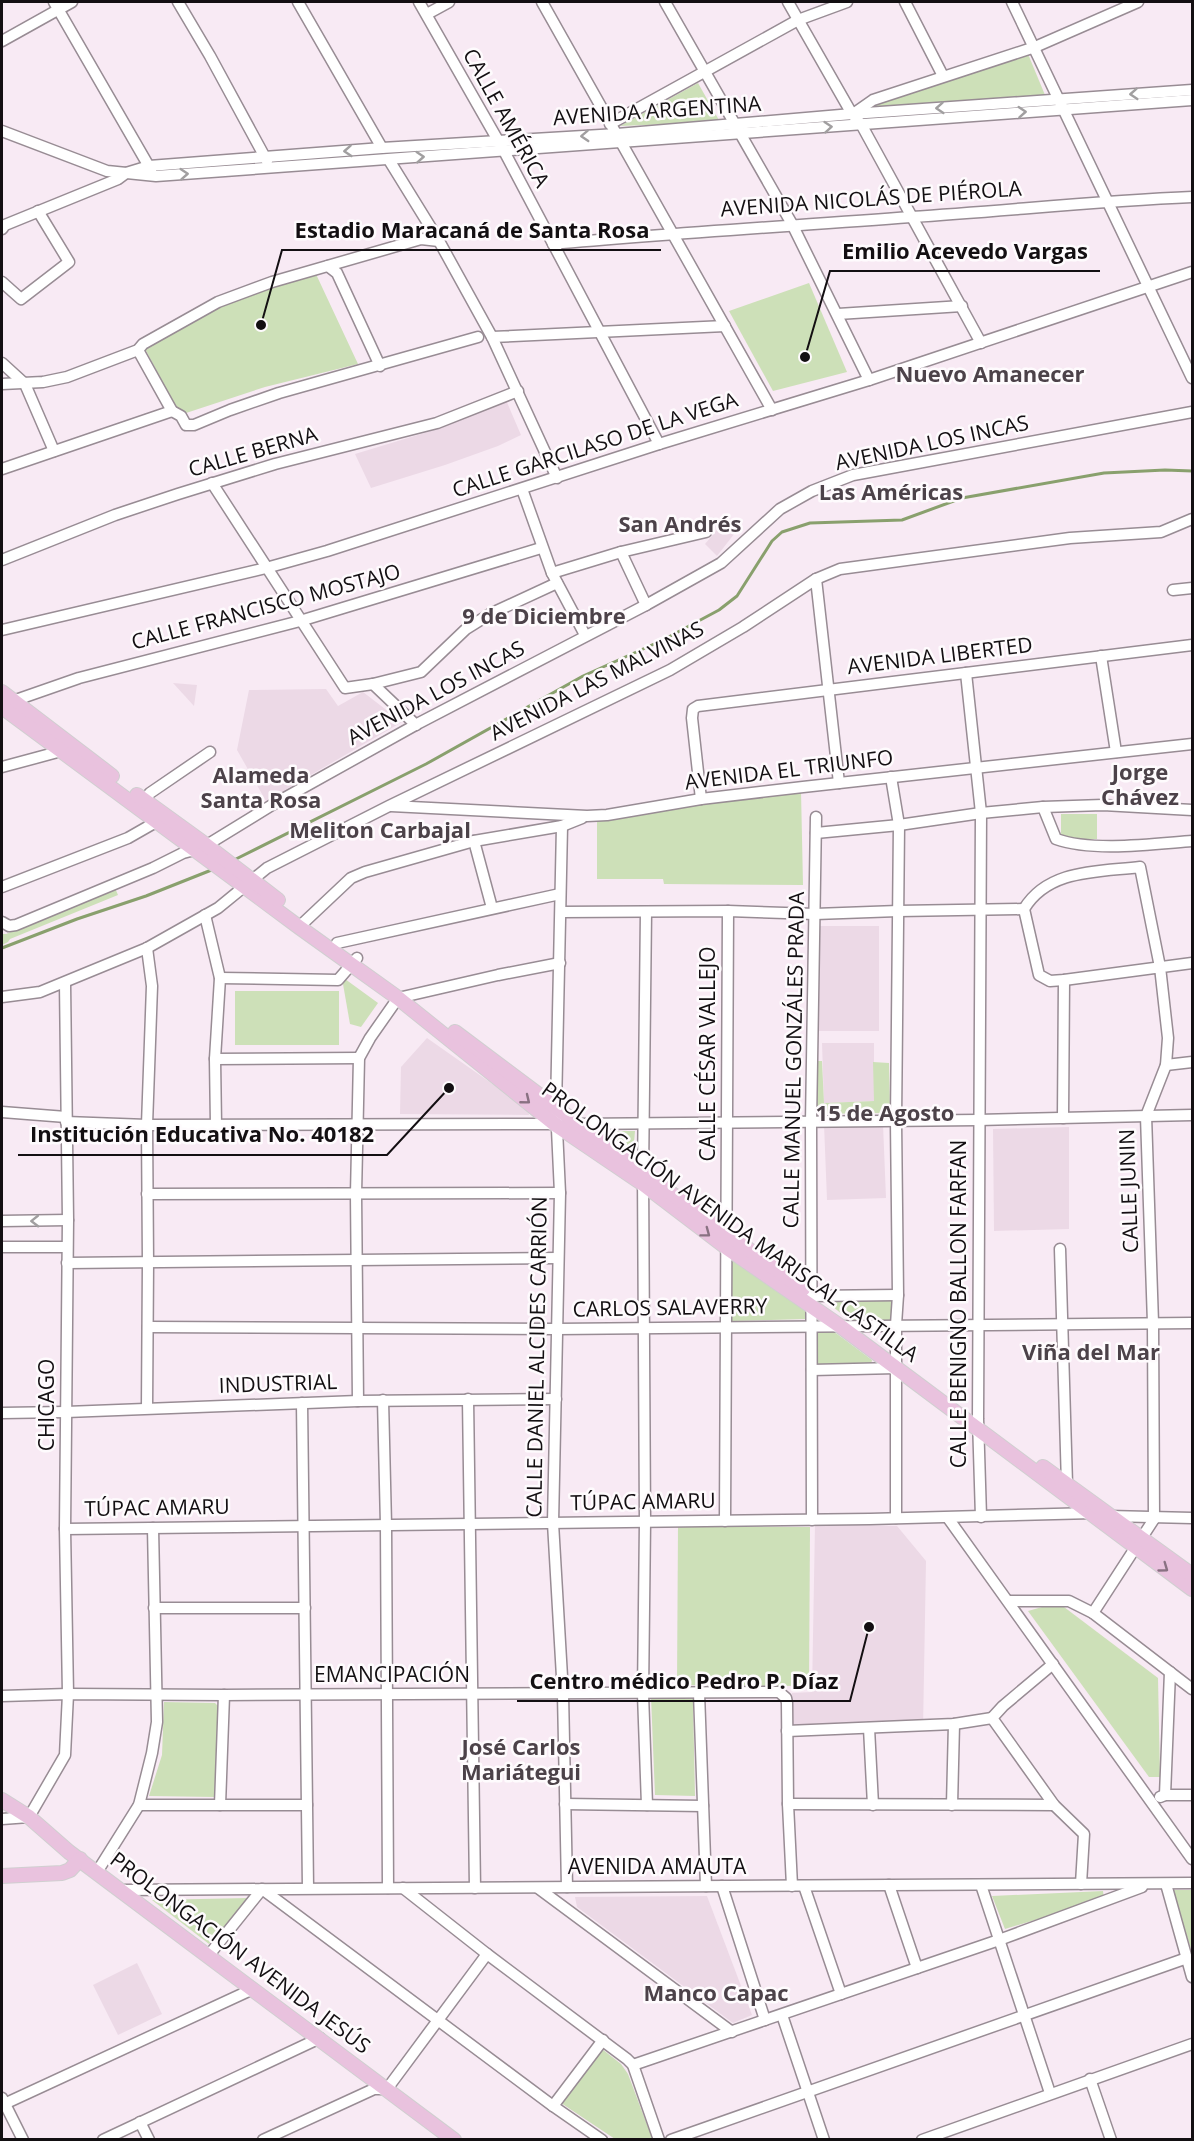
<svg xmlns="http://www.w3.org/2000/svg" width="1194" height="2141" viewBox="0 0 1194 2141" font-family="'Open Sans',sans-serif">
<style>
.built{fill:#ecd9e6}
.green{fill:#cde0b8}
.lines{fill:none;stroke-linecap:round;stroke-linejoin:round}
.stream{stroke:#89a06d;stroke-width:3}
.minor-casing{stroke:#988c94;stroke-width:13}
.major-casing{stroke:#d0cfd0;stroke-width:16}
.minor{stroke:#fff;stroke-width:10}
.major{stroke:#e9c2de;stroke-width:14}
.oneway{stroke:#a19fa0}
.oneway2{stroke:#897182}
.labels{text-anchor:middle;stroke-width:5;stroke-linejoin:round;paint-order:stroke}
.street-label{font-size:21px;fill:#130f12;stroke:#fefbfd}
.neighbourhood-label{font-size:22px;font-weight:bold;fill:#4c4249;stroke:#fefbfd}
.leader{fill:none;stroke:#130f12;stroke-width:2}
.callout-dot{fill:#130f12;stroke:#fefbfd;stroke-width:2}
.callout-label{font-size:22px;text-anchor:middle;font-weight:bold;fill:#130f12;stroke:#fefbfd;stroke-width:5;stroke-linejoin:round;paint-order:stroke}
</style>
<rect width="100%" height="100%" fill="#f8eaf4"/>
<g class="built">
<path d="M506,400l15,35 -23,11 -53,19 -74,23 -16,-34 76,-23z"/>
<path d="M727,518l11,11 -21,27 -12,-12z"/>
<path d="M173,683l24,2 -3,21z"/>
<path d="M326,689l12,17 25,-14 39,30 -136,79 -29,-51 12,-60z"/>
<rect x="819" y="926" width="60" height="105"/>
<path d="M427,1038l101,71 1,6 -129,-1 1,-47z"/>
<path d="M822,1043h52v58l-50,2z"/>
<path d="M824,1124h59l3,74 -59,2z"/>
<path d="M1069,1127v102l-75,2 -1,-102z"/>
<path d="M815,1524l82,2 29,35 -3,168 -132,-3 1,-33 20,-1z"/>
<path d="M707,1896l45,119 -19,8 -156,-116 -2,-10z"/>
<path d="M137,1963l25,51 -44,21 -25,-50z"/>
</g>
<g class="green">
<path d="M1028,54l17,41 -171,14v-5z"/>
<path d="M698,83l22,39 -100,4z"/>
<path d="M315,272l43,92 -93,23 -85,28 -37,-70 77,-40z"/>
<path d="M809,283l38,89 -74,19 -44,-80z"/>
<path d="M801,791l2,94 -139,-1 -1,-5h-66v-60z"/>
<path d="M1061,814h36v25l-36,1z"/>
<path d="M115,888l3,7 -108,44 -2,3 -6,3v-11h4z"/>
<path d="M345,979l33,24 -17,24 -11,-3 -7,-40z"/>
<rect x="235" y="991" width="104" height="54"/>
<path d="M812,1061h10l2,42 50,-2 -1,-39 16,1 1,47 -3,3 -74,1z"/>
<path d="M603,1131h32l-2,23z"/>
<path d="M732,1257l76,52 -2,10 -74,2z"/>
<path d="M891,1299l1,25h-38l-22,-18 1,-5z"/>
<path d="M833,1331l39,29 -1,6h-56v-34z"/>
<path d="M678,1526l132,1 -1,159 -132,-1z"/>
<path d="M1042,1607h22l94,71 2,99h-11l-121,-166z"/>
<path d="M651,1697l42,2 2,97 -40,-1z"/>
<path d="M164,1702l51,1 5,5 -2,82 -3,7 -66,-1 13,-41z"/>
<path d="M1172,1890h20v62z"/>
<path d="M1103,1891l1,8 -99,30 -13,-33z"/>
<path d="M249,1898l-40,46 -57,-44z"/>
<path d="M602,2049l19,15 7,10 24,64 -5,1h-32l-54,-36z"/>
</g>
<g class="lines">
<g class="stream">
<path d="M234,860l192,-96 157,-88 80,-36 56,-30 18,-14 35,-55 10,-9 28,-9 92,-3 60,-22 142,-25 61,-3 27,1"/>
<path d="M2,948l75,-29 69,-23 68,-27"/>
</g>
<g class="minor-casing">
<g id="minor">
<path d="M54,2l97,168"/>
<path d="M178,2l32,54 57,105"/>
<path d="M298,2l84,146"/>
<path d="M419,2l85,149 155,293"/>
<path d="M542,2l230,408"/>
<path d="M665,2l127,222 77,156"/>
<path d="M788,2l64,112 9,10 120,219"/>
<path d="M905,2l38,74"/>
<path d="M1012,2l180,376"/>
<path d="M427,14l22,-12"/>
<path d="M2,41l70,-39"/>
<path d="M853,114l20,-14 162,-53 103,-45"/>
<path d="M610,124l188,-104 49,-18"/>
<path d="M2,131l105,40 49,5 1036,-76"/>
<path d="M389,160l50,81 53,96 65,141"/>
<path d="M2,229l3,-4 113,-46 8,-6 23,-7 233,-18 235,-14 235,-20 340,-24"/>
<path d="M553,244c119,-11 239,-18 358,-27 94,-6 187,-16 281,-20"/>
<path d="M328,266l9,7 43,93"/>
<path d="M2,282l19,17 48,-37 -31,-51"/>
<path d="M838,314l124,-8"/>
<path d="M492,337l233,-11"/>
<path d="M138,350l34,61 9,5 5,9h8l36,-15 49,-17 199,-56"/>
<path d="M2,363l23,21 29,67"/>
<path d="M2,384l41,-2 24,-5 71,-27 5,-6 75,-42 54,-20 149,-43 18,2"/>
<path d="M2,469l170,-58"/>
<path d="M212,483l133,205 28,-4 48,-12 45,-43 24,-15 67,-31"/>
<path d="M522,489l30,84 33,62"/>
<path d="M621,552l25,53"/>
<path d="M2,560l113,-45 63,-21 97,-30 162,-41 81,-32"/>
<path d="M552,573l69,-21 85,-20"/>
<path d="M816,579l23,204"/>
<path d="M1173,590l19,-2"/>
<path d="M2,630l264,-62 61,-17 332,-107 210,-64 323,-108"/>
<path d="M1101,656l15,96"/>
<path d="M966,673l15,140 -3,606 3,98"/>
<path d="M373,684l43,41"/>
<path d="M10,705l3,-4 66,-23 221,-57 241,-73"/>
<path d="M2,767l52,-14 9,-7"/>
<path d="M891,777l8,48 -3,296 2,174 -2,30v193"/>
<path d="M701,799l-9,-81 1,-9 5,-3 494,-61"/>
<path d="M140,805l10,-12 60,-41"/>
<path d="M391,806l196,10 20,-1 94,-16 102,-12 389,-43"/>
<path d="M1043,807l13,32c36,13 97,5 136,2"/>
<path d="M562,826l-6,282 4,85 -7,330 10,171 4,193"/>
<path d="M816,833l83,-8 82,-12 62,-6 60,-2 89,5"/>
<path d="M474,841l18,67"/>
<path d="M2,887l126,-49 28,-16"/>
<path d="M561,912l167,-1 87,3 83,-3 126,-2"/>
<path d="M646,912l-3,261 2,349 -2,172 4,111"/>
<path d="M205,915l15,63 -5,81 1,66"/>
<path d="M2,922l7,4 7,-1 137,-57 30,-15 19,-5 70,-43 147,-82 227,-118 75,-42 59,-54 32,-18 41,-16 339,-63"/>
<path d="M299,927l52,-49 14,-6 109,-31 88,-15 20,-8"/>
<path d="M337,943l223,-49"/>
<path d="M147,948l5,38 -5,139 1,138 -1,145"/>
<path d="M220,978l118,2 19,-22"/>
<path d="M2,997l38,-5 107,-44 71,-40 49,-40 122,-62 281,-136 73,-43 73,-48 24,-10 230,-31 91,-6 31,-13"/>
<path d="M215,1059l144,-1"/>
<path d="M1166,1065l26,-3"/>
<path d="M2,1112l64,5"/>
<path d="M1063,1118l1,-138"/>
<path d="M66,1122l81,3 411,-1"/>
<path d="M576,1124l402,-4 214,-5"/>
<path d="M147,1194l413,-1"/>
<path d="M2,1221l66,-1"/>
<path d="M2,1247h65"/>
<path d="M1060,1249l7,235 -3,5"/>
<path d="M67,1263l491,-5"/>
<path d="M812,1296l86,-1"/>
<path d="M148,1327l409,2 635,-6"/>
<path d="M812,1370l84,-2"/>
<path d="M468,1399l7,489"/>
<path d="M383,1400l3,125 2,363"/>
<path d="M358,1401l-2,-207 3,-136 11,-20 28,-40 100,-23 62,-12"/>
<path d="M302,1403l6,485"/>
<path d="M2,1413l64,-1 292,-11 198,-2"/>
<path d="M1109,1516l83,2"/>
<path d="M948,1518l244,341"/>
<path d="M1154,1519l-1,-196 -7,-207 20,-51 2,-27 -8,-71 -20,-100c-42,5 -92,2 -116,42l15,66 11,6 14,-1 128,-17"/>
<path d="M812,1520l-1,-398 5,-305"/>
<path d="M725,1521l3,-610"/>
<path d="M65,1529l805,-10 223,-6"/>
<path d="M1008,1601h61l24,12 61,-94"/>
<path d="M154,1608h151"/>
<path d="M1093,1613l99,76"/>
<path d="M1053,1664l-50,42 -11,12 62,87 30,29 -3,50"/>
<path d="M699,1693l7,193"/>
<path d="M2,1696l66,-2 156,1 555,-3 7,6 1,5 1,101 4,82"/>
<path d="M869,1728l4,77"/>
<path d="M787,1731l167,-7 38,-6"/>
<path d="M1165,1795l5,-123"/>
<path d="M1160,1797l5,-2h27"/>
<path d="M565,1804l138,2"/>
<path d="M788,1804l266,1"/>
<path d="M139,1805h168"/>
<path d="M220,1805l4,-110"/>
<path d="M952,1805l2,-81"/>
<path d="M2,1819l27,-2 36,-62 3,-61 -3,-165 3,-309 -3,-237"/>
<path d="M97,1872l42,-67 13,-52 5,-31 -4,-194"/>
<path d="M1166,1884l26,93"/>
<path d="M889,1885l28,83"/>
<path d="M981,1885l69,208"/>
<path d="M722,1886l43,134"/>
<path d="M804,1886l37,108"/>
<path d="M403,1888l84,66 140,105 6,6 26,75"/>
<path d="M538,1888l194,144"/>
<path d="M122,1890l1070,-7"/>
<path d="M209,1955l53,-66 291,217 49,34"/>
<path d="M782,2015l42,125"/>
<path d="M633,2065l366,-125 143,-53"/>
<path d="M1090,2079l21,61"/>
<path d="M2,2098l21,42"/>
<path d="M2,2105l251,-116"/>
<path d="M553,2106l50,-66"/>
<path d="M140,2122l9,18"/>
<path d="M103,2140l217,-102"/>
<path d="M263,2140l111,-51h13l100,-135"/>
<path d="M671,2140l516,-182"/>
<path d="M922,2140l270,-96"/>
</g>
</g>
<g class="major-casing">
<g id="major">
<path d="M2,692l110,84"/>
<path d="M2,707l297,220 99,71 158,127 87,59 84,64 113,78 352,263"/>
<path d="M137,795l69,50 72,55"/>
<path d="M455,1032l188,141 160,116"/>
<path d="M1043,1467l149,108"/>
<path d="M2,1800l27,17 40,35 385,288"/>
<path d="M2,1876l60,-3 8,-3 10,-11"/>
</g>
</g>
<use href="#minor" class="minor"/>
<use href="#major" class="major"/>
</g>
<defs><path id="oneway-chevron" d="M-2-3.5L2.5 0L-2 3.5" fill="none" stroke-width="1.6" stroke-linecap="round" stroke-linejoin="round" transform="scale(1.5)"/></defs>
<g class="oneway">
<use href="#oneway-chevron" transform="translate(1134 94) rotate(176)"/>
<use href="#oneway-chevron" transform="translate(940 108) rotate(176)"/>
<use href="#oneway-chevron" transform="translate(1022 112) rotate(-4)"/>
<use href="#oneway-chevron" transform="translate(828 127) rotate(-5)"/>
<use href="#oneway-chevron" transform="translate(585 136) rotate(177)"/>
<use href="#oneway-chevron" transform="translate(348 151) rotate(176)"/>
<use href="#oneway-chevron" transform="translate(420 157) rotate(-4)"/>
<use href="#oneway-chevron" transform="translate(184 174) rotate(-4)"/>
<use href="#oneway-chevron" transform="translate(35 1221) rotate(179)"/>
</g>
<g class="oneway2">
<use href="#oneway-chevron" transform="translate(526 1100) rotate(39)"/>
<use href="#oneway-chevron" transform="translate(706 1233) rotate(37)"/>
<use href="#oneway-chevron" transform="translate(1164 1568) rotate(36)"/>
</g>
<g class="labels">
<g class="street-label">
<text transform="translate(657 111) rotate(-4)" y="7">AVENIDA ARGENTINA</text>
<text transform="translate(506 118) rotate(61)" y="7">CALLE AMÉRICA</text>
<text transform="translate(871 199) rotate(-4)" y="7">AVENIDA NICOLÁS DE PIÉROLA</text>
<text transform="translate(932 443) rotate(-12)" y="7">AVENIDA LOS INCAS</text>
<text transform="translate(595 445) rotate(-18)" y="7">CALLE GARCILASO DE LA VEGA</text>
<text transform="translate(253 452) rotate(-16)" y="7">CALLE BERNA</text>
<text transform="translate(266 607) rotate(-15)" y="7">CALLE FRANCISCO MOSTAJO</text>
<text transform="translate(940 656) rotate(-7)" y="7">AVENIDA LIBERTED</text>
<text transform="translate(597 681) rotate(-27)" y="7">AVENIDA LAS MALVINAS</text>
<text transform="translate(436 693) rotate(-28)" y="7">AVENIDA LOS INCAS</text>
<text transform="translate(789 770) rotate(-7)" y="7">AVENIDA EL TRIUNFO</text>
<text transform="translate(708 1054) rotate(-90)" y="7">CALLE CÉSAR VALLEJO</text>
<text transform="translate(794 1060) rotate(-89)" y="7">CALLE MANUEL GONZÁLES PRADA</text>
<text transform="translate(1129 1191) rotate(-92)" y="7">CALLE JUNIN</text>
<text transform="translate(730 1222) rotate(36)" y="7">PROLONGACIÓN AVENIDA MARISCAL CASTILLA</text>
<text transform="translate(959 1304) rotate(-90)" y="7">CALLE BENIGNO BALLON FARFAN</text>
<text transform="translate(670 1308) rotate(-1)" y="7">CARLOS SALAVERRY</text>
<text transform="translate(537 1357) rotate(-89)" y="7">CALLE DANIEL ALCIDES CARRIÓN</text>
<text transform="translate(278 1384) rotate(-2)" y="7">INDUSTRIAL</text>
<text transform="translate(47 1405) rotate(-90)" y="7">CHICAGO</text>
<text transform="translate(643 1502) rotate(-1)" y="7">TÚPAC AMARU</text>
<text transform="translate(157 1508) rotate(-1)" y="7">TÚPAC AMARU</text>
<text x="392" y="1682">EMANCIPACIÓN</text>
<text x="657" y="1874">AVENIDA AMAUTA</text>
<text transform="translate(240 1953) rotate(37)" y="7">PROLONGACIÓN AVENIDA JESÚS</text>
</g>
<g class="neighbourhood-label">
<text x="990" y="382">Nuevo Amanecer</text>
<text x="891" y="500">Las Américas</text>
<text x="680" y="532">San Andrés</text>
<text x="544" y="624">9 de Diciembre</text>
<text x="1140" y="780">Jorge<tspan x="1140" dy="25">Chávez</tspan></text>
<text x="261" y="783">Alameda<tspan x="261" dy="25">Santa Rosa</tspan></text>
<text x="380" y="838">Meliton Carbajal</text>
<text x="885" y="1121">15 de Agosto</text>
<text x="1091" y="1360">Viña del Mar</text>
<text x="521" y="1755">José Carlos<tspan x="521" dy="25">Mariátegui</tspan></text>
<text x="716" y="2001">Manco Capac</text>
</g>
</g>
<path class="leader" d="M261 325L282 250H661M805 357L830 271H1100M449 1088L387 1155H18M869 1627L850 1701H517"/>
<g class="callout-dot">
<circle cx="261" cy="325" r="6"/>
<circle cx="805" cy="357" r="6"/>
<circle cx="449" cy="1088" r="6"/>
<circle cx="869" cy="1627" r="6"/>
</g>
<g class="callout-label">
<text x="472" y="238">Estadio Maracaná de Santa Rosa</text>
<text x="965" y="259">Emilio Acevedo Vargas</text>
<text x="202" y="1142">Institución Educativa No. 40182</text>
<text x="684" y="1689">Centro médico Pedro P. Díaz</text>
</g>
<rect width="1194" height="2141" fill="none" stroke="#130f12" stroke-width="6"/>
</svg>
